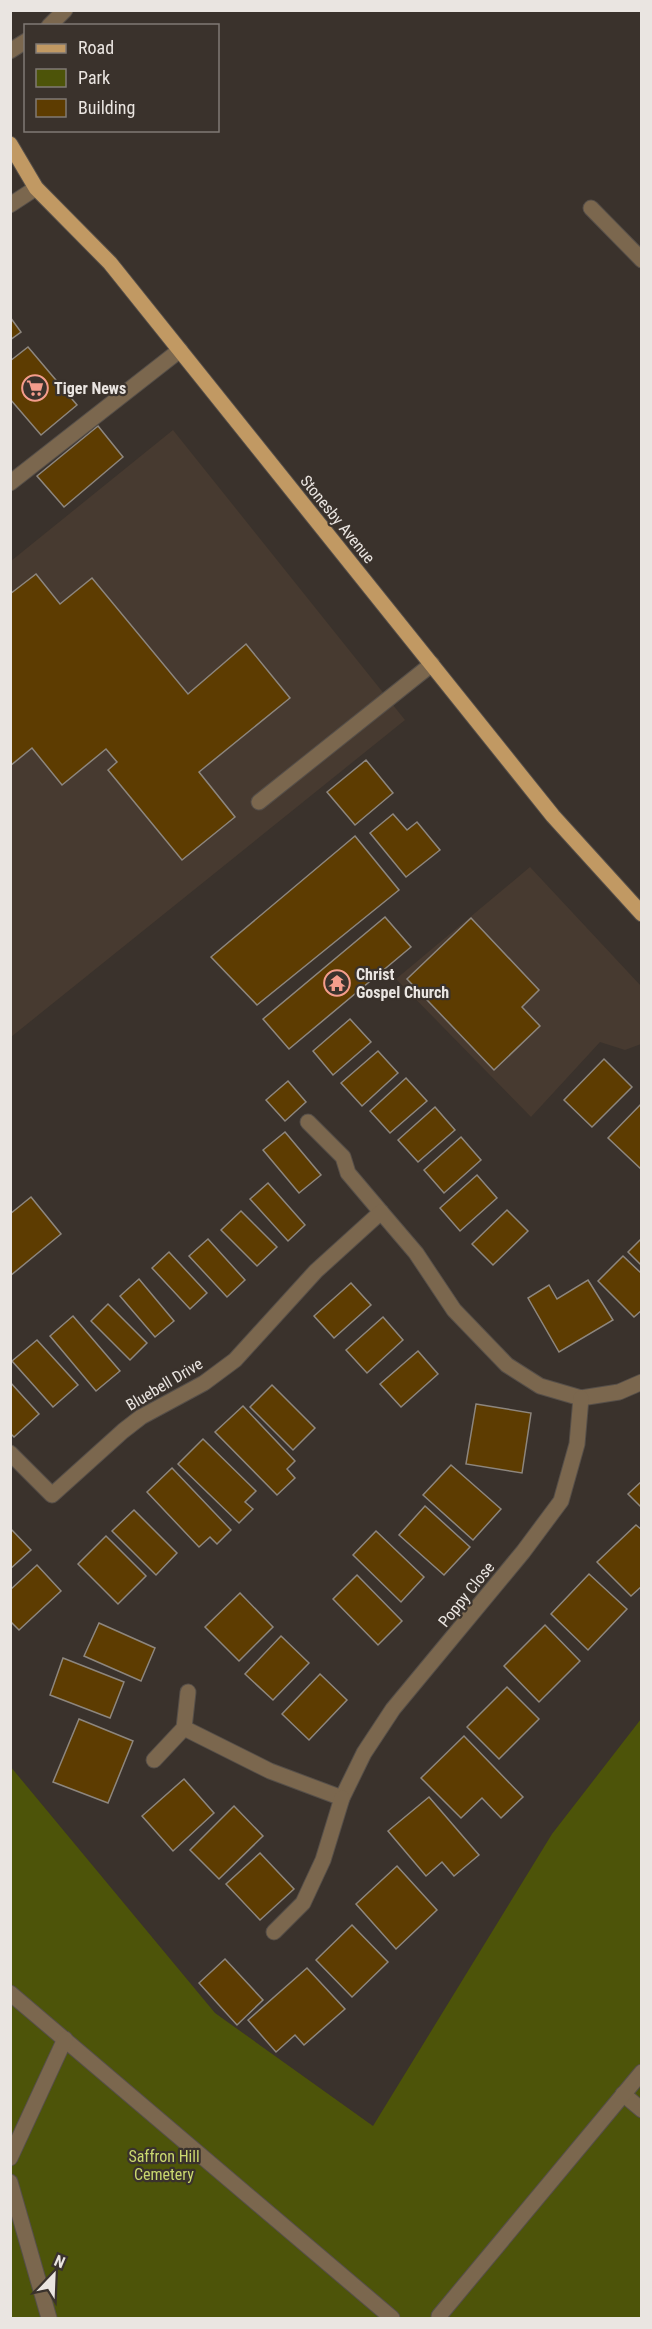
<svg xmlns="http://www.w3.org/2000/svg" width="652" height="2329" viewBox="0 0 652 2329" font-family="'Roboto Condensed',sans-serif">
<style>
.built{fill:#473a30}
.green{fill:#4d5409}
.building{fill:#5d3c01;stroke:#8d867e;stroke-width:1.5}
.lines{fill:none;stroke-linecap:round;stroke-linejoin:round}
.minor-casing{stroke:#564f49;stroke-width:17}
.major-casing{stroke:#564f49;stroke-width:17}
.minor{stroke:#7b674e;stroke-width:15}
.major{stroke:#c19963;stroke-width:15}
.labels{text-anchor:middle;stroke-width:4.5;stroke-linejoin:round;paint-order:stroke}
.poi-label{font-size:16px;font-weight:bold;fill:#eae5e1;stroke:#3a322c;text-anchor:start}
.street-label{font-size:16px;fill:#eae5e1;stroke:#3a322c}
.park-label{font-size:16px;fill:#cad86f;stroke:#3a322c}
</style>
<rect width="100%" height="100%" fill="#3a322c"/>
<g class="built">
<path d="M173,430l232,290 -394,317v-476z"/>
<path d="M530,867l111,119v58l-16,6 -25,-8 -69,75 -135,-138z"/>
</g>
<path class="green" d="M641,1719v599h-630l-1,-552 205,247 158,113 179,-292z"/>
<g class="building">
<path d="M10,317l11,15 -11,8z"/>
<path d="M28,347l49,58 -36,30 -31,-36v-38z"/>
<path d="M98,426l25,31 -59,50 -27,-31z"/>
<path d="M36,574l24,30 32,-26 96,116 58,-50 44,54 -91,74 36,45 -53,43 -74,-90 9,-8 -11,-13 -44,36 -30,-37 -22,18v-172z"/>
<path d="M366,760l27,33 -38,32 -28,-33z"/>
<path d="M393,814l14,16 10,-8 23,28 -34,27 -36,-44z"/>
<path d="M355,836l44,54 -142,115 -46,-48z"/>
<path d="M385,917l26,30 -122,102 -26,-30z"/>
<path d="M471,918l68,72 -17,17 18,19 -46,44 -87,-91z"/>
<path d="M350,1019l21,23 -38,33 -20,-24z"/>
<path d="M378,1051l20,22 -36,33 -21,-23z"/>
<path d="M604,1059l28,28 -40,40 -28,-27z"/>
<path d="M406,1078l21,23 -37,32 -20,-22z"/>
<path d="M288,1081l18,21 -21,19 -19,-21z"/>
<path d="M642,1103v67l-34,-32z"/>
<path d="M435,1107l20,23 -37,32 -20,-22z"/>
<path d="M285,1132l36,43 -22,18 -36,-43z"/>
<path d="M461,1137l20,23 -37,33 -20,-23z"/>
<path d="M477,1175l20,23 -37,33 -20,-23z"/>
<path d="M268,1183l37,42 -17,16 -38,-42z"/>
<path d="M31,1197l30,37 -51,42v-62z"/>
<path d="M507,1210l21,21 -35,34 -21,-21z"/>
<path d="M241,1211l36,36 -20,19 -36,-36z"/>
<path d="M642,1238v28l-14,-14z"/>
<path d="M208,1239l37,41 -18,17 -38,-41z"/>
<path d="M169,1252l38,41 -17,16 -38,-41z"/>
<path d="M623,1256l19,18v36l-8,7 -36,-36z"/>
<path d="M139,1279l35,42 -19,16 -35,-41z"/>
<path d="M588,1280l25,40 -54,32 -31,-54 21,-13 8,14z"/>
<path d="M351,1283l20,22 -37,33 -20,-22z"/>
<path d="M108,1304l39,39 -17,17 -39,-39z"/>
<path d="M73,1316l47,55 -24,20 -46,-55z"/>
<path d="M383,1317l20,23 -36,33 -21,-23z"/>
<path d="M37,1340l41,45 -25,22 -41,-46z"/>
<path d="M418,1351l20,23 -37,33 -21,-23z"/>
<path d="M10,1382l29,32 -25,23 -4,-4z"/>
<path d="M272,1385l43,43 -22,22 -43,-43z"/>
<path d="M476,1404l55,9 -9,60 -56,-9z"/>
<path d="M243,1406l52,55 -8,8 8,9 -18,17 -62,-63z"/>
<path d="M203,1439l53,52 -11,11 8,7 -14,14 -61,-59z"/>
<path d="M451,1465l50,44 -28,31 -50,-45z"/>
<path d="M172,1468l59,62 -14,14 -7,-7 -11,10 -52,-55z"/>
<path d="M642,1481v27l-14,-14z"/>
<path d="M425,1506l45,41 -26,28 -45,-40z"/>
<path d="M134,1510l43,43 -21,22 -44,-44z"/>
<path d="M636,1525l6,5v56l-11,10 -34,-34z"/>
<path d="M10,1528l21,22 -21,19z"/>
<path d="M376,1531l48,46 -23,25 -48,-47z"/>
<path d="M106,1536l40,40 -28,28 -40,-40z"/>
<path d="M37,1565l24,26 -42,39 -9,-9v-31z"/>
<path d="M589,1574l38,35 -39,41 -37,-36z"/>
<path d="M357,1575l45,46 -24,24 -45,-46z"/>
<path d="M240,1593l33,34 -34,34 -34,-34z"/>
<path d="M99,1623l56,25 -14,33 -57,-25z"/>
<path d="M545,1625l35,36 -41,41 -35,-36z"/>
<path d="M281,1636l28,27 -36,37 -28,-26z"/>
<path d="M63,1658l61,24 -14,36 -60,-23z"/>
<path d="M320,1674l27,26 -38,40 -27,-26z"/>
<path d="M507,1687l32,32 -40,40 -32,-32z"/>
<path d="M79,1719l54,22 -25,62 -55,-21z"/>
<path d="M464,1736l59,61 -22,21 -19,-20 -21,20 -40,-40z"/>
<path d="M184,1779l30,34 -41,38 -31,-35z"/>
<path d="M429,1797l50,58 -25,21 -12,-14 -16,14 -38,-45z"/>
<path d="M234,1806l29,30 -44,43 -29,-29z"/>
<path d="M260,1853l34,36 -34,31 -34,-36z"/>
<path d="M397,1866l40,44 -41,39 -40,-45z"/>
<path d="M352,1925l36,37 -36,35 -36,-37z"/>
<path d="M225,1959l38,41 -26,25 -38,-42z"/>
<path d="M307,1968l38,41 -41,36 -9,-10 -19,17 -28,-32z"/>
</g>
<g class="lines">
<g class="minor-casing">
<g id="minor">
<path d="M49,26l16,-16"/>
<path d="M10,51l16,-10"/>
<path d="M10,205l26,-17"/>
<path d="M591,208l51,52"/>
<path d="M10,483l170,-133"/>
<path d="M259,802l173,-138"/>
<path d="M308,1122l35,35 5,16 33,39"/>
<path d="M10,1453l42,42 71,-64 18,-14 63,-34 31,-23 81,-89 65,-59 35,41 38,57 53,55 33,21 41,12 38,-6 23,-10"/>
<path d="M184,1728l86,43 72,27 22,-45 29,-44 130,-157 38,-51 16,-57 4,-46"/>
<path d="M154,1760l30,-32 4,-36"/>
<path d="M274,1932l29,-29 20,-43 19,-62"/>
<path d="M10,1993l382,325"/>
<path d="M623,2094l19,16"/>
<path d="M10,2158l55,-119"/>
<path d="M10,2182l39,136"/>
<path d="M439,2316l203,-244"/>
</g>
</g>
<g class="major-casing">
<path id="major" d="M10,144l26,44 74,75 443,553 89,98"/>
</g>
<use href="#minor" class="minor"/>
<use href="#major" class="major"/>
</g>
<defs>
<g id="supermarket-ring" transform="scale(1.35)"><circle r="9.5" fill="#3a322c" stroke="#f49d8c" stroke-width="1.5"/><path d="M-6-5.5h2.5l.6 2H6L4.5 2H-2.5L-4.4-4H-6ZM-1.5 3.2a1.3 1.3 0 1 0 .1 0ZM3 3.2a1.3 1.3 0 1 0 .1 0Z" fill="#f49d8c"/></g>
<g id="temple-ring" transform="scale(1.35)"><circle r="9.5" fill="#3a322c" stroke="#f49d8c" stroke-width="1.5"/><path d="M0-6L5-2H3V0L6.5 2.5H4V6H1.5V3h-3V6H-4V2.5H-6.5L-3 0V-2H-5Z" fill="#f49d8c"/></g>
</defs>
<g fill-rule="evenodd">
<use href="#supermarket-ring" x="35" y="388"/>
<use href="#temple-ring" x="337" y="983"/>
</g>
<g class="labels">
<g class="poi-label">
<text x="54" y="394">Tiger News</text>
<text x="356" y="980">Christ<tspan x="356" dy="18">Gospel Church</tspan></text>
</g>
<g class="street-label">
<text transform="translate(338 519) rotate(51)" y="6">Stonesby Avenue</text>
<text transform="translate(164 1384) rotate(-31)" y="6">Bluebell Drive</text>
<text transform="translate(466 1594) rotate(-51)" y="6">Poppy Close</text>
</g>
<g class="park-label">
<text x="164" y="2162">Saffron Hill<tspan x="164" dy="18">Cemetery</tspan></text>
</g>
</g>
<rect width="652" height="2329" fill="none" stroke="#eae5e1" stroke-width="24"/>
<rect x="24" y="24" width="195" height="108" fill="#3a322c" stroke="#807a74" stroke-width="1.5"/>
<rect x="36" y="44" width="30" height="9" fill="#c19963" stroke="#807a74" stroke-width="1.5"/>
<text x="78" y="54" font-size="18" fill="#eae5e1">Road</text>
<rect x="36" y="69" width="30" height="18" fill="#4d5409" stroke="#807a74" stroke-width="1.5"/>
<text x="78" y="84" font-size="18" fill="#eae5e1">Park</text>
<rect x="36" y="99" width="30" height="18" fill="#5d3c01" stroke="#807a74" stroke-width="1.5"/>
<text x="78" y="114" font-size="18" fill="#eae5e1">Building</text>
<g transform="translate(54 2275) rotate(23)" stroke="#3a322c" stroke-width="4.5" paint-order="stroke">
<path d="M0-4.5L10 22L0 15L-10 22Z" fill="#eae5e1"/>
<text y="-9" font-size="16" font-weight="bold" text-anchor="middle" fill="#eae5e1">N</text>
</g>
</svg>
